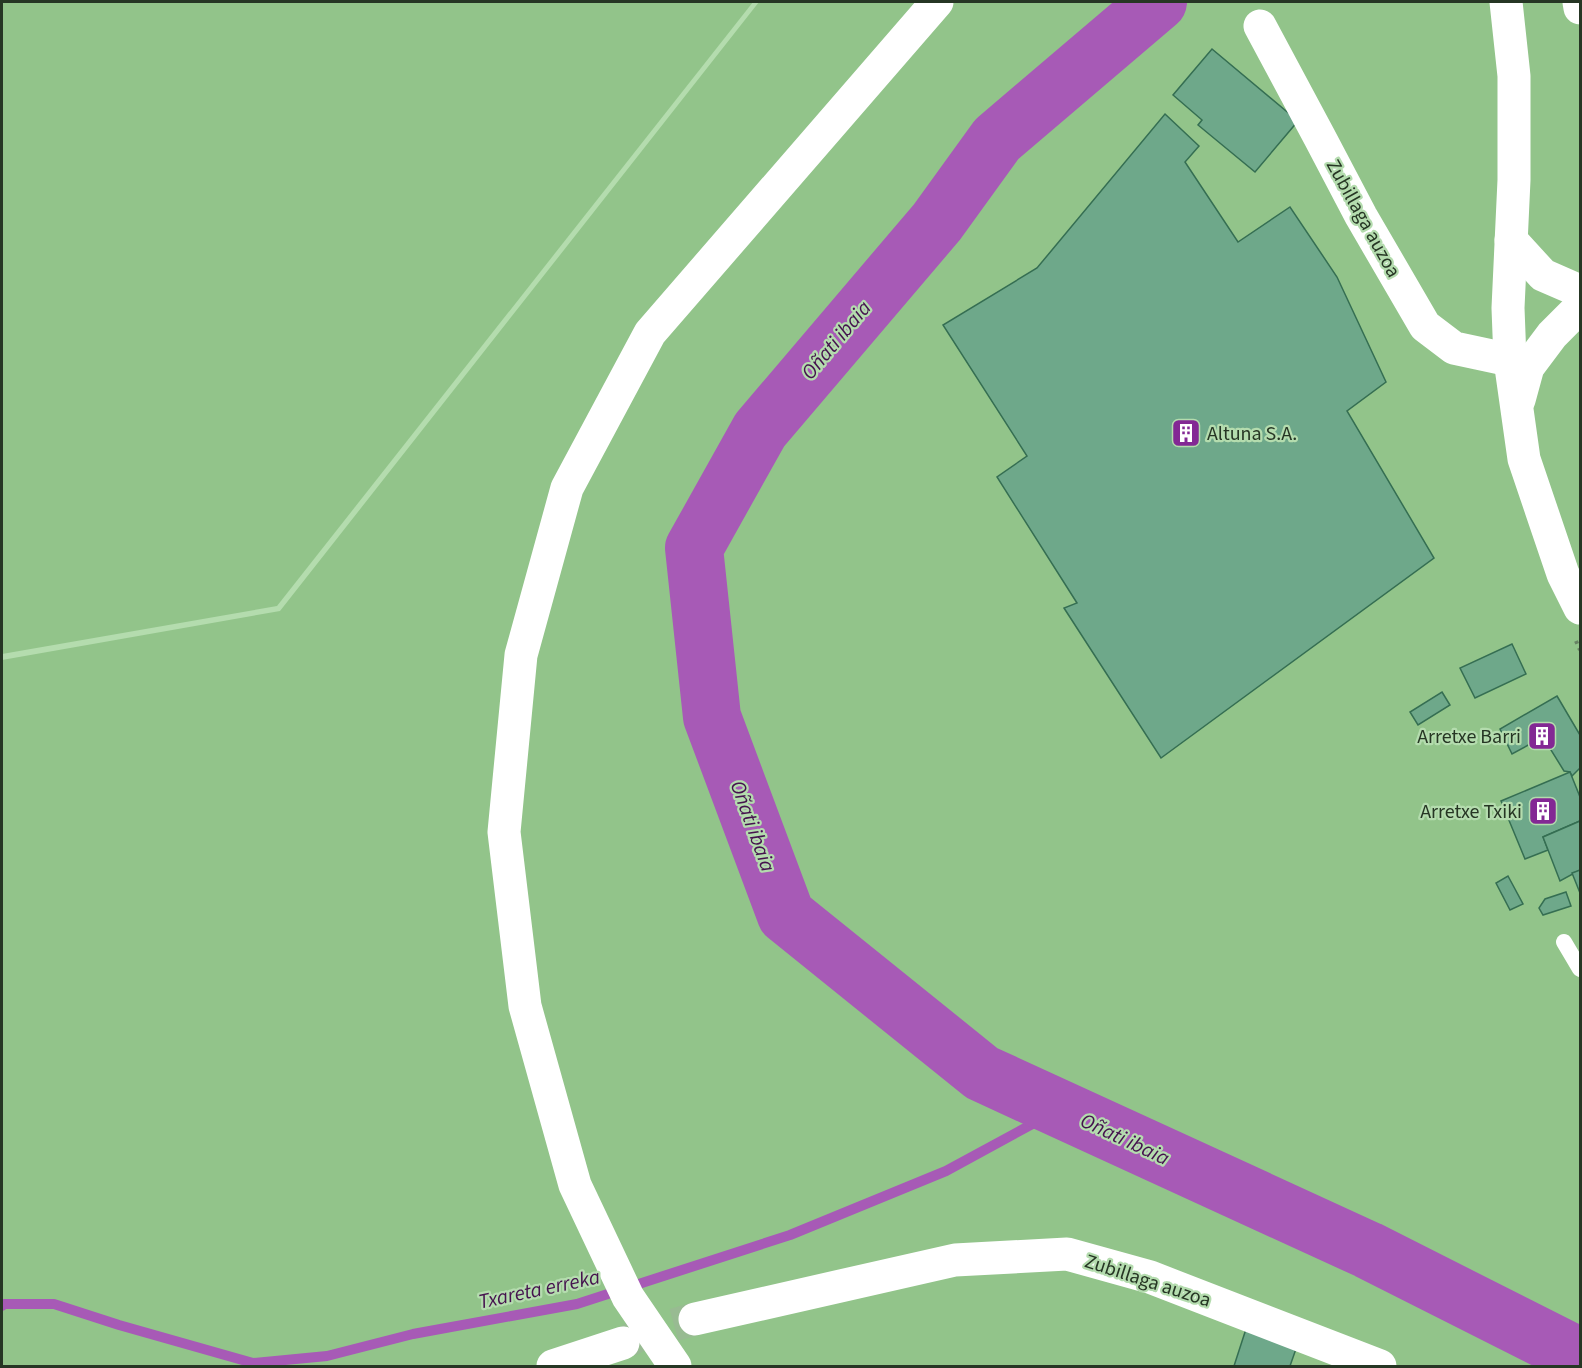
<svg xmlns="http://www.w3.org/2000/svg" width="1582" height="1368" viewBox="0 0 1582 1368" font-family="'Source Sans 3',sans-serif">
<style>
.green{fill:#92c48a}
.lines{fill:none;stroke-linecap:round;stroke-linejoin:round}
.stream{stroke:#a75ab6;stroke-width:10}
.river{stroke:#a75ab6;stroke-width:58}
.building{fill:#6ea88a;stroke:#356e52;stroke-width:1.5}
.street-tunnel{stroke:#98bb92;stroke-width:33;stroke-dasharray:33 16;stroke-linecap:butt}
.path{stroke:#688364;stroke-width:4;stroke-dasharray:3 4.5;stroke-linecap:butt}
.lane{stroke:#fff;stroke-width:16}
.street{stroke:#fff;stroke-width:33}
.secondary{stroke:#fff;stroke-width:33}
.labels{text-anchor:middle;stroke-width:4.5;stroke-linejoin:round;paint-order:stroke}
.street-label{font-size:20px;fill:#263624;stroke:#b4dcae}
.poi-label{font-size:20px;fill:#263624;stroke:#b4dcae;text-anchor:end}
.water-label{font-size:21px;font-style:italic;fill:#45124e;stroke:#b4dcae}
</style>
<rect width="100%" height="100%" fill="#b4dcae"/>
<g class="green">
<path d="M2,2h751l-476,604 -275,48z"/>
<path d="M759,2h821v1364h-1578v-706l278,-49z"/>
</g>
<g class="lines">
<path class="stream" d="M2,1306l2,-2h50l65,21 134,38 74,-7 86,-22 164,-30 213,-69 156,-64 114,-62"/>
<path class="river" d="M1158,2l-161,137 -60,83 -177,208 -66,118 18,169 74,198 196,158 386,177 212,107"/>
</g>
<g class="building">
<path d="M1212,49l86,72 -43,51 -57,-47 4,-5 -29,-25z"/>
<path d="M1165,114l34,32 -14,16 53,80 52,-35 47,70 49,105 -39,29 87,147 -273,200 -97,-150 13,-5 -80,-126 30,-21 -84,-131 94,-57z"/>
<path d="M1512,644l14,30 -51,24 -15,-30z"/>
<path d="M1442,692l8,13 -32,20 -8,-13z"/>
<path d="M1557,696l23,39v33l-8,8 -2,-4 -6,-1 -21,-34 -31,17 -12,-25z"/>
<path d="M1570,772l10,25v24l-37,16 5,13 -23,9 -24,-58z"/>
<path d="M1580,821v49l-20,11 -17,-44z"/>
<path d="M1580,870v23l-8,-20z"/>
<path d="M1508,876l15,28 -13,6 -14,-27z"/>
<path d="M1566,892l5,14 -28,9 -4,-7 6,-9z"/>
<path d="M1246,1329l51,17 -7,20h-56z"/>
</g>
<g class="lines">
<path class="street-tunnel" d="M628,1341l13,-7 54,-15"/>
<path class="path" d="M1576,641l4,9"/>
<path class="lane" d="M1564,942l16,27"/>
<g class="street">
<path d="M1506,2l8,74v104l-6,128 2,52 14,99 39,115 17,34"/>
<path d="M1579,2l1,6"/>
<path d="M1260,26l60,112 41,78 64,110 29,22 56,12"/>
<path d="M1511,240l32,35 37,16"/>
<path d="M1519,400l9,-33 24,-32 25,-25 3,-2"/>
<path d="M695,1319l260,-59 112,-6 83,23 230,89"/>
<path d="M553,1366l70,-23"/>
</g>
<path class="secondary" d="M675,1366l-47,-69 -53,-112 -50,-179 -21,-174 17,-177 46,-167 83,-155 287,-331"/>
</g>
<defs>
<g id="building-square" transform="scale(1.5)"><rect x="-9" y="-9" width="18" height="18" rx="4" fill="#832894" stroke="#b4dcae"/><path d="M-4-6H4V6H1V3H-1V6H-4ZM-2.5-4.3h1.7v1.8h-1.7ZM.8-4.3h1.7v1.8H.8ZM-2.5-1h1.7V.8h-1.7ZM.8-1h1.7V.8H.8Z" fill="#fff"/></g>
</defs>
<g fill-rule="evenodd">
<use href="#building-square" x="1186" y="433"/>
<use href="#building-square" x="1542" y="736"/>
<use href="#building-square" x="1543" y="811"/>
</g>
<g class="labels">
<g class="street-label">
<text transform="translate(1364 218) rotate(61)" y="7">Zubillaga auzoa</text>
<text transform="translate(1148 1280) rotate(18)" y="7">Zubillaga auzoa</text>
</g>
<g class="poi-label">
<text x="1207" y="440" text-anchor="start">Altuna S.A.</text>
<text x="1521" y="743">Arretxe Barri</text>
<text x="1522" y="818">Arretxe Txiki</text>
</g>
<g class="water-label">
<text transform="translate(836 340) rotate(-50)" y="7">Oñati ibaia</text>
<text transform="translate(753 826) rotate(70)" y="7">Oñati ibaia</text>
<text transform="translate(1125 1139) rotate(25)" y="7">Oñati ibaia</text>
<text transform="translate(539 1289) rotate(-12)" y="7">Txareta erreka</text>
</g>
</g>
<rect width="1582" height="1368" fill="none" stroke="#263624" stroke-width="6"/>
</svg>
